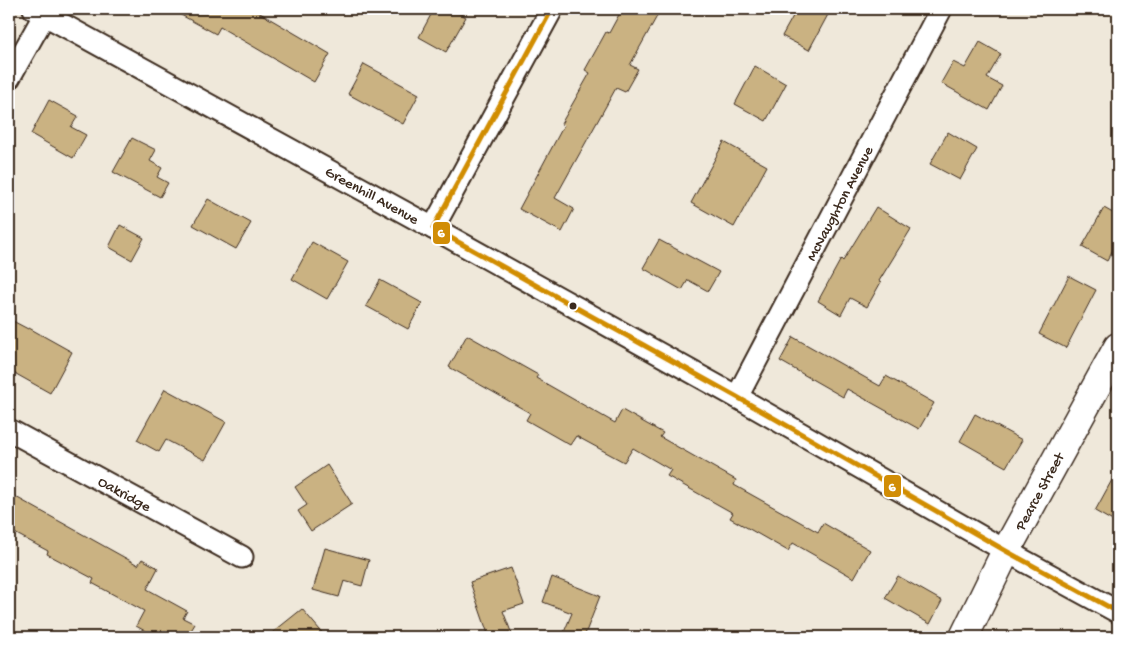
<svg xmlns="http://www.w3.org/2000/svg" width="1127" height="646" viewBox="0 0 1127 646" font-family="'Gochi Hand',sans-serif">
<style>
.building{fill:#cab282;stroke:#3b2a1e}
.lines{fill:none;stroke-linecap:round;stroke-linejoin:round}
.street-casing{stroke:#3b2a1e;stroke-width:25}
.secondary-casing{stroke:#3b2a1e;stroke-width:31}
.street{stroke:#fff;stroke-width:21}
.secondary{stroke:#fff;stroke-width:28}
.bus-1-casing{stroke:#fff;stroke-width:9}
.bus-1{stroke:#d18d06;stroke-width:5}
.bus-dot{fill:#3b2a1e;stroke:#fff;stroke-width:2}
.labels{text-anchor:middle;stroke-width:5;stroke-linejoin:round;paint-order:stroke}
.street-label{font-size:15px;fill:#3b2a1e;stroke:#fff}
.line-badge{stroke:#fff;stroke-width:2}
.badge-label{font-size:14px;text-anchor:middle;font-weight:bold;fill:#fff}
</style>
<rect width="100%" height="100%" fill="#efe8da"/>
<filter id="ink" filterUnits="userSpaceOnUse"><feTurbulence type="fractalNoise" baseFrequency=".02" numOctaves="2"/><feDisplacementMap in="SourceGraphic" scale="10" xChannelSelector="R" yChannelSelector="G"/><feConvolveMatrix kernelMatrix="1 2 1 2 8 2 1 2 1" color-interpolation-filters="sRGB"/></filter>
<g filter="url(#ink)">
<g class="building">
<path d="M170,9h83l77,45 -16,28 -94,-55 -4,7z"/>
<path d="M434,9h17l15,8 -20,35 -27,-15z"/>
<path d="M622,9h39l-31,56 8,4 -13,23 -9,-4 -61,110 19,11 -12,23 -43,-23 45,-84 -3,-1 29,-51 -5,-3 21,-38 3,1z"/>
<path d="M797,9h34l-22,41 -27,-14z"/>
<path d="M980,42l21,12 -14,24 15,8 -13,24 -48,-27 12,-21 12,6z"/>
<path d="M364,64l55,30 -16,30 -55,-30z"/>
<path d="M755,66l31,18 -20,37 -31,-17z"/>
<path d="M49,100l29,16 -7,11 15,8 -13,23 -42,-24z"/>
<path d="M948,132l29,17 -17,31 -30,-16z"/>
<path d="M132,138l24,12 -6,11 12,7 -5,9 11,6 -8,14 -47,-25z"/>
<path d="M724,142l43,24 -33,61 -43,-24z"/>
<path d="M208,199l43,24 -15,26 -43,-24z"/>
<path d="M876,207l35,22 -32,52 2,1 -14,25 -17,-9 -9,17 -23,-14 23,-42 2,2z"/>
<path d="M1104,208l14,8v24l-11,21 -25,-14z"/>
<path d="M120,225l24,13 -12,22 -23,-13z"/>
<path d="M659,240l60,32 -11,19 -20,-11 -6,10 -39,-22z"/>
<path d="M312,242l36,20 -21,37 -35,-20z"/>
<path d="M1069,276l27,14 -30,58 -27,-14z"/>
<path d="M380,280l42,23 -14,26 -42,-23z"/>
<path d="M9,319l19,10 1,-1 43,24 -22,41 -41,-23z"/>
<path d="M467,335l71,40 -2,3 79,45 7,-13 41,23 -3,4 76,43 -2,5 84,47 5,-9 47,27 -16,28 -61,-35 -5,8 -58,-33 3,-5 -66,-37 4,-6 -38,-22 -9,14 -48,-26 -6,9 -44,-25 4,-7 -81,-46z"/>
<path d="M793,337l87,49 6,-10 48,27 -15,26 -72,-40 -4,8 -63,-36z"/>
<path d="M165,389l61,33 -21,38 -39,-20 -7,12 -22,-12z"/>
<path d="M975,414l47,26 -16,27 -46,-26z"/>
<path d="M327,465l25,39 -41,27 -13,-20 9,-6 -12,-18z"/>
<path d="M1118,469v55l-23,-13z"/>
<path d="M14,496l124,69 4,-6 16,9 -11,21 40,22 -4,7 12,6 -8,13h-31l-20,-11 8,-15 -52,-28 2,-4 -47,-25 1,-3 -39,-21v-23z"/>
<path d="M325,548l44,12 -7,26 -18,-5 -5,16 -26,-7z"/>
<path d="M511,568l13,36 -21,7 10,26h-24l-19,-55z"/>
<path d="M898,576l44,25 -12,23 -45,-26z"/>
<path d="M552,577l48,19 -16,41h-22l10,-24 -29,-11z"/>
<path d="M302,609l24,28h-59z"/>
</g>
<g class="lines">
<g class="street-casing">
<g id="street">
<path id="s1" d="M34,9l399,219 304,169 269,154 112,61"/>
<path d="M9,78l36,-64"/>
<path d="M433,228l119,-219"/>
<path id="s2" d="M737,397l204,-388"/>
<path id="s3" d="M9,430l233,127"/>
</g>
</g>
<g class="secondary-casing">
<g id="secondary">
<path id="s4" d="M964,637l42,-86 112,-204"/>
</g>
</g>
<use href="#street" class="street"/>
<use href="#secondary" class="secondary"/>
<g class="bus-1-casing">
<path id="bus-1" d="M552,9l-119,219 304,169 269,154 112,61"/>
</g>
<use href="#bus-1" class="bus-1"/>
</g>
</g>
<circle class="bus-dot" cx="573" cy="306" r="4.5"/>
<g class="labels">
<g class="street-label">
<text dy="5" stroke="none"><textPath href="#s1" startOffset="386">Greenhill Avenue</textPath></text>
<text dy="5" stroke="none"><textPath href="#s2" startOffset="219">McNaughton Avenue</textPath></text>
<text dy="5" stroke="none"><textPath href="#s4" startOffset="164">Pearce Street</textPath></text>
<text dy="5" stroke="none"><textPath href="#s3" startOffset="132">Oakridge</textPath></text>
</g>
</g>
<g class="line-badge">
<rect x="432" y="221" width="19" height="24" rx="5" fill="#d18d06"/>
<rect x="883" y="474" width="19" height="24" rx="5" fill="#d18d06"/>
</g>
<g class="badge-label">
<text x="441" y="237">6</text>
<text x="892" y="491">6</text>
</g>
<rect width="1127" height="646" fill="none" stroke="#fff" stroke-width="30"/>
<rect x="15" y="15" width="1097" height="616" fill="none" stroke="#3b2a1e" stroke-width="2" filter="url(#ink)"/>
</svg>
